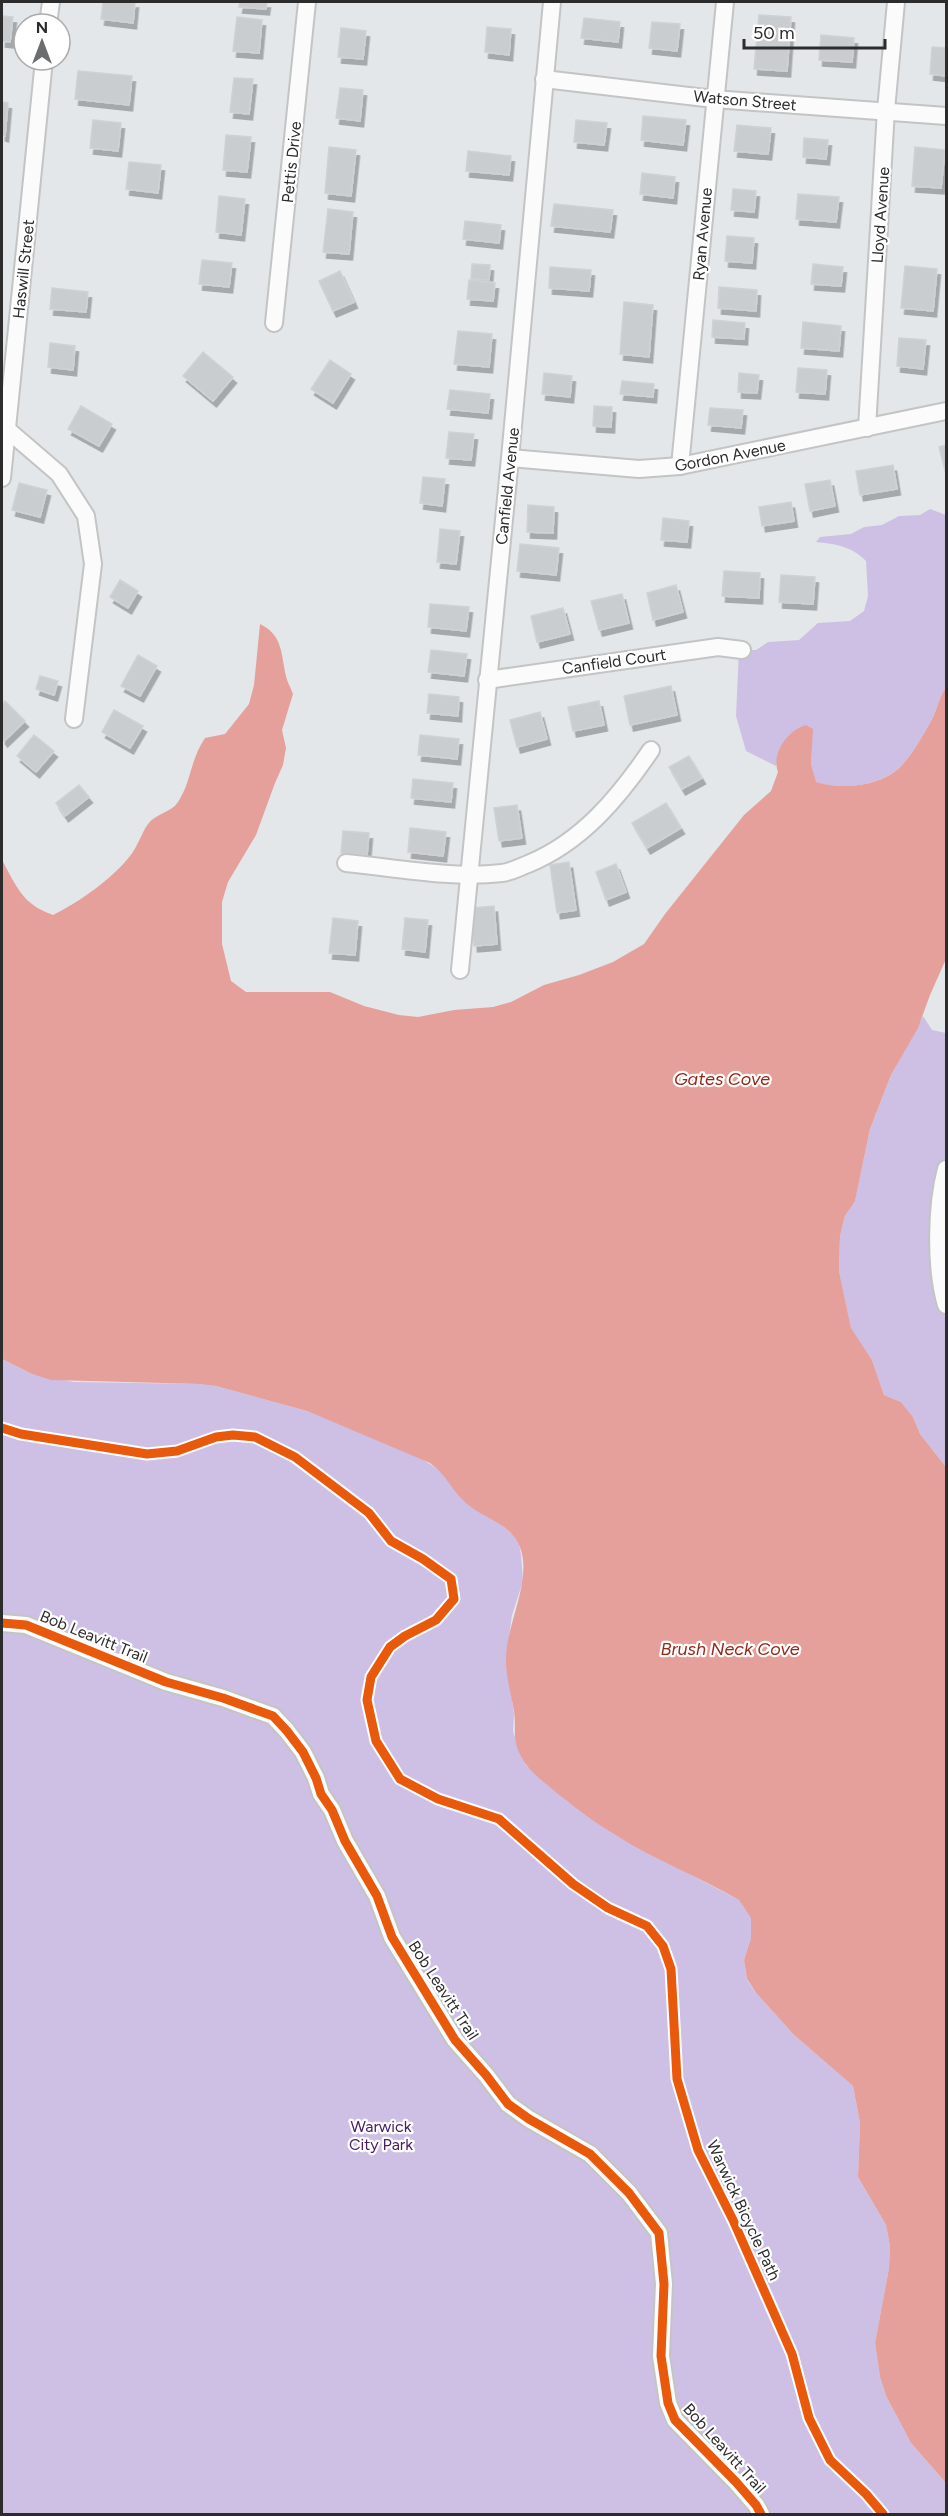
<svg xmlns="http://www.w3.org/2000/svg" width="948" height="2516" viewBox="0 0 948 2516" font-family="Figtree,sans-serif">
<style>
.green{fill:#cec0e4}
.water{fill:#e6a09c}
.building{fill:#cacdcf;stroke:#cfd2d5;stroke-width:1.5;filter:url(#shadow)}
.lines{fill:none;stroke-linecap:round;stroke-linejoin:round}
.street-casing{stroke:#c3c4c4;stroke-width:20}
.street{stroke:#fbfbfc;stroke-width:16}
.cycleway-casing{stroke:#fff;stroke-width:13}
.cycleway{stroke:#e8590c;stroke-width:9}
.labels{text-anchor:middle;stroke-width:4.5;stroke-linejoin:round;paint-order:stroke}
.street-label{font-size:16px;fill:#2c2c2c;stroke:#fff}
.park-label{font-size:16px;fill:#492066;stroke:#fff}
.water-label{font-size:18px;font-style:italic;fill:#972816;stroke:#fff}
</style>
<defs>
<filter id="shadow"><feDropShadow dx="3.5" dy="6" stdDeviation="0" flood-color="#0004"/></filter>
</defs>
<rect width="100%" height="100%" fill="#e3e7ea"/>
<g class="green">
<path d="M930,509l16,6v172c-9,14 -8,22 -15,34 -8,14 -17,31 -28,43 -21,23 -61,26 -88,18l-4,-18 1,-35 -32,20 -4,17 -30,-15 -10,-35 3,-66h17l12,-8 31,-2 19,-17 32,-2 14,-10 4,-15 -2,-35c-15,-15 -30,-17 -50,-19l4,-5 31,-3 13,-7 18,-2 17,-9 21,-1z"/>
<path d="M923,1016l9,14 14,3v135l-4,16 4,119v164l-26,-33 -7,-17 -12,-15 -17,-7 -12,-35 -21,-31 -12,-58 1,-35 5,-20 10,-16 15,-71 21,-54z"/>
<path d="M2,1359l30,15 42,8 125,2 17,2 91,25 107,43 30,19 69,62 6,8 2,12 2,26 -11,34 -6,41 8,58 -1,18 13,33 41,36 50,35 122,64 12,17v21l-7,22 3,20 10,14 37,41 59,51 7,37 -2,54 28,48 4,21 -1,22 -14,75 5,34 6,19 25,47 35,40v31h-944z"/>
</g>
<path class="water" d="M260,624c23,11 21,30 26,52 1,6 5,12 7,18l-11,36 4,18 -3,17 -8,18 -19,52 -28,47 -6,20v42l9,37 15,11h84l34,14 35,9 19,2 36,-7 39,-3 18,-5 33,-17 35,-10 34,-13 31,-18 21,-30 79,-99 27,-24 7,-19c-7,-19 10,-42 28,-47l7,4 -2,35 5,18c26,8 67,5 87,-18 11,-12 20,-29 28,-43 7,-12 6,-20 15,-34v272l-16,36 -12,33 -27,47 -21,54 -15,72 -10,15 -5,20 -1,35 12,57 21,32 12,35 17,7 12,15 7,17 26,33v1016l-35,-40 -25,-47 -6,-19 -5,-34 14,-75 1,-22 -4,-21 -28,-48 2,-54 -7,-37 -59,-51 -37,-41 -10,-15 -3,-19 7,-22v-20l-12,-18c-39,-23 -84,-40 -122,-64 -20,-12 -40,-27 -59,-42 -11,-10 -25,-19 -33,-31 -15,-23 -8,-30 -11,-52 -3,-18 -9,-37 -8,-55 1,-35 30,-82 11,-115 -11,-19 -36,-24 -51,-38 -15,-13 -19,-28 -36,-40l-123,-52 -91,-25 -17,-2 -148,-4 -19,-6 -30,-15v-499c15,27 20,44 51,55 26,-13 58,-35 77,-59 8,-10 11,-22 18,-32 7,-10 24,-12 30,-22 13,-19 12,-42 27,-64l20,-4 24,-30 5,-19z"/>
<g class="building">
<path d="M103,2h32l-2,21 -32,-4z"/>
<path d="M240,2h27l-1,7 -27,-2z"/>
<path d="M759,15l32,2 -4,54 -33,-2z"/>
<path d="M2,16l11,1 -3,25 -8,-1z"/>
<path d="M237,17l25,3 -3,33 -26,-2z"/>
<path d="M584,18l36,4 -2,20 -37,-4z"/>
<path d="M652,22l28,2 -3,27 -28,-3z"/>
<path d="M487,27l24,2 -2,26 -24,-3z"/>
<path d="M341,28l25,3 -3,28 -25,-2z"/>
<path d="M821,35l33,3 -2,24 -33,-2z"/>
<path d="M932,47l14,1v28l-16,-2z"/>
<path d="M78,71l54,5 -3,29 -54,-6z"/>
<path d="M234,78l19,1 -4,35 -19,-2z"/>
<path d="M340,88l23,2 -3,31 -24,-3z"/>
<path d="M2,102l6,1 -3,33 -3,-1z"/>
<path d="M643,116l43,4 -3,25 -42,-5z"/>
<path d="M93,120l28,3 -3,28 -28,-3z"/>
<path d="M576,120l31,3 -3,22 -30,-3z"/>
<path d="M737,125l34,3 -3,26 -34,-3z"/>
<path d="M226,135l25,2 -4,35 -24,-2z"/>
<path d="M804,138l24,2 -2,19 -23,-2z"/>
<path d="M329,147l27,3 -5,46 -26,-3z"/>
<path d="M915,147l30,3 -4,38 -29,-2z"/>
<path d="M468,151l43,5 -2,19 -43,-4z"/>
<path d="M129,162l32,3 -3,28 -32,-4z"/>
<path d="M642,173l33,4 -2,21 -33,-4z"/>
<path d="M733,189l23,2 -2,21 -23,-2z"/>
<path d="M798,194l41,3 -3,25 -40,-3z"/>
<path d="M219,196l26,3 -4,36 -25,-3z"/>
<path d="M554,204l59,6 -3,22 -59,-6z"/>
<path d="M328,209l25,3 -4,42 -26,-2z"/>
<path d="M465,221l36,4 -2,18 -36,-4z"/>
<path d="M727,236l27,2 -2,25 -27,-2z"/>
<path d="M202,260l30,3 -3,24 -30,-3z"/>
<path d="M472,264l18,1 -1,15 -18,-1z"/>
<path d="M813,264l30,3 -2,19 -30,-2z"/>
<path d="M905,266l32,3 -4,42 -32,-3z"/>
<path d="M550,267l41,3 -2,21 -40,-3z"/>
<path d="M340,271l14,31 -21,9 -14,-30z"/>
<path d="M469,280l26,3 -2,18 -26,-2z"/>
<path d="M719,287l38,3 -1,21 -38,-3z"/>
<path d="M52,288l36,4 -2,20 -36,-3z"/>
<path d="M624,302l29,3 -4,52 -29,-3z"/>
<path d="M713,320l32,3 -1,16 -32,-2z"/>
<path d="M803,322l38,4 -2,25 -38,-3z"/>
<path d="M458,331l34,3 -3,33 -35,-3z"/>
<path d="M899,338l27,2 -3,29 -26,-3z"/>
<path d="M50,343l25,3 -2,24 -25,-3z"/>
<path d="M203,352l30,25 -20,24 -30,-25z"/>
<path d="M330,360l21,14 -18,29 -22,-14z"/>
<path d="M798,368l29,2 -2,24 -29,-2z"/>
<path d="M544,373l28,3 -2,21 -28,-3z"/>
<path d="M739,373l20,2 -2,18 -19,-1z"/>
<path d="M622,381l32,3 -1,13 -33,-3z"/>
<path d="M450,390l40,4 -2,19 -41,-4z"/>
<path d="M81,406l31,18 -13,22 -31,-17z"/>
<path d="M594,406l18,1 -1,20 -18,-1z"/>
<path d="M710,408l33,2 -2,18 -33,-3z"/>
<path d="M449,432l25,2 -3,26 -25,-2z"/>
<path d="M946,445v29l-7,-27z"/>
<path d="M893,465l4,24 -37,6 -4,-24z"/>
<path d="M423,477l22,2 -3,27 -22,-3z"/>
<path d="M830,480l5,26 -25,5 -5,-27z"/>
<path d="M19,483l28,7 -7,27 -28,-7z"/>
<path d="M791,502l3,19 -32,5 -3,-19z"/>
<path d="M528,505l26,2 -1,26 -26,-1z"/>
<path d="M663,518l26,3 -2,21 -26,-2z"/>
<path d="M440,529l20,2 -4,33 -19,-2z"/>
<path d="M520,544l39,4 -3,27 -39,-4z"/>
<path d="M724,571l36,2 -1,25 -37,-2z"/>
<path d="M781,575l34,2 -2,27 -34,-2z"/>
<path d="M120,580l18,11 -10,17 -18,-11z"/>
<path d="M676,585l7,27 -30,8 -6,-27z"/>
<path d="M622,594l7,29 -30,7 -8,-29z"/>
<path d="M430,604l39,3 -3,24 -38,-4z"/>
<path d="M563,608l7,26 -33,8 -6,-26z"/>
<path d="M431,650l36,4 -3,22 -36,-4z"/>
<path d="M138,655l19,11 -17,30 -19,-10z"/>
<path d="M40,676l18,5 -4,14 -18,-6z"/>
<path d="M671,686l6,29 -47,10 -6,-29z"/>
<path d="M429,694l30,3 -1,19 -31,-3z"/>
<path d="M5,701l20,20 -21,20 -2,-3v-33z"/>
<path d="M599,701l5,24 -31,6 -5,-24z"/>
<path d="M114,710l29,16 -13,22 -28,-16z"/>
<path d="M540,712l7,27 -30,8 -7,-27z"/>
<path d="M34,735l20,16 -18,21 -19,-16z"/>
<path d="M420,735l39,4 -2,20 -39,-4z"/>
<path d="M689,756l13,22 -20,11 -13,-22z"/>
<path d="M413,779l40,4 -2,19 -40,-4z"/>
<path d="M79,785l10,12 -24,19 -9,-13z"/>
<path d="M666,803l15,25 -34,20 -15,-25z"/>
<path d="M517,805l5,33 -23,3 -5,-33z"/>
<path d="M410,828l36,4 -3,24 -35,-4z"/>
<path d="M343,831l26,2 -2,22 -26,-2z"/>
<path d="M569,862l7,48 -19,3 -7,-48z"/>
<path d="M616,864l10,28 -20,8 -10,-28z"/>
<path d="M494,906l3,38 -23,2 -3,-38z"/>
<path d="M333,918l25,3 -3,34 -26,-2z"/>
<path d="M405,918l23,2 -3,32 -23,-3z"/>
</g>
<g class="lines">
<g class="street-casing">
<g id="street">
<path d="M48,24l3,-22"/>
<path d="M544,79l170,20 232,17"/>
<path d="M274,323l33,-321"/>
<path d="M2,425l57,49 27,42 7,48 -19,155"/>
<path d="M867,428l19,-318 10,-108"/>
<path d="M510,458l129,11 41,-3 266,-55"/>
<path d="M680,466l45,-464"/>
<path d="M2,478l42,-418"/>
<path d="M487,680l231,-33 24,3"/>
<path d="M346,863c51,5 106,16 156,10 9,-1 18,-6 26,-9 54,-22 91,-67 123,-114"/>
<path d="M460,970l50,-512 42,-456"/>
<path d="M946,1169c-10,37 -11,99 0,136"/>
<path d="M2,1623l24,2 140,57 57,16 50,18 14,15 16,21 13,26 5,16 11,16 13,31 32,55 15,41 63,103 31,35 22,29 21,15 61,35 39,39 30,40 5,51 -3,72 7,47 7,17 61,62 20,23 5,9"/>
</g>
</g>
<use href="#street" class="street"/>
<g class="cycleway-casing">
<g id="cycleway">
<path d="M2,1428l19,6 126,20 30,-3 39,-14 17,-2 22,2 40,20 74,56 22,28 32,18 28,20 3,20 -18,21 -31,16 -15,11 -19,30 -4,23 9,41 24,38 38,20 61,20 74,65 35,24 39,18 16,20 8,23 6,110 21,71 35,70 59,134 17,64 21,42 36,34 17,20"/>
<path d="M2,1623l24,2 140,57 57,16 50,18 14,15 16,21 13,26 5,16 11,16 13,31 32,55 15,41 63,103 31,35 22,29 21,15 61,35 39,39 30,40 5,51 -3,72 7,47 7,17 61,62 20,23 5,9"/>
</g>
</g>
<use href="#cycleway" class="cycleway"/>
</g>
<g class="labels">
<g class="street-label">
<text transform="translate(745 100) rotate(5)" y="6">Watson Street</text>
<text transform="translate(291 162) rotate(-84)" y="6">Pettis Drive</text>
<text transform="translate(880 215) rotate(-86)" y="6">Lloyd Avenue</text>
<text transform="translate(702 234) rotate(-85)" y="6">Ryan Avenue</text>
<text transform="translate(23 269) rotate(-84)" y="6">Haswill Street</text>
<text transform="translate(730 455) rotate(-11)" y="6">Gordon Avenue</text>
<text transform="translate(507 486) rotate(-84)" y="6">Canfield Avenue</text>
<text transform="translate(614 661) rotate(-8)" y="6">Canfield Court</text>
<text transform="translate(94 1636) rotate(22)" y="6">Bob Leavitt Trail</text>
<text transform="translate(444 1990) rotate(57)" y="6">Bob Leavitt Trail</text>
<text transform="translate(744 2210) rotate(65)" y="6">Warwick Bicycle Path</text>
<text transform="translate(725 2448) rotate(48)" y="6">Bob Leavitt Trail</text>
</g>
<g class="park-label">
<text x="381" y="2132">Warwick<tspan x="381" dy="18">City Park</tspan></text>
</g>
<g class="water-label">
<text x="722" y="1085">Gates Cove</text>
<text x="730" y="1655">Brush Neck Cove</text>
</g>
</g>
<rect width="948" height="2516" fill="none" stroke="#2c2c2c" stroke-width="6"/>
<g transform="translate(42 42)"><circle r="28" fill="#ffffff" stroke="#ababab" stroke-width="1.5"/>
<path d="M0-4.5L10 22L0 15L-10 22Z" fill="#6c6d6e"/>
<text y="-9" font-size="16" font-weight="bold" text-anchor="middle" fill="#2c2c2c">N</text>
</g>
<path d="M744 39v9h141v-9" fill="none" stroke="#2c2c2c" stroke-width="3"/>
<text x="753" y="39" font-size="18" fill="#2c2c2c" stroke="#ffffff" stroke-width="4.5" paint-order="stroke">50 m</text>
</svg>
